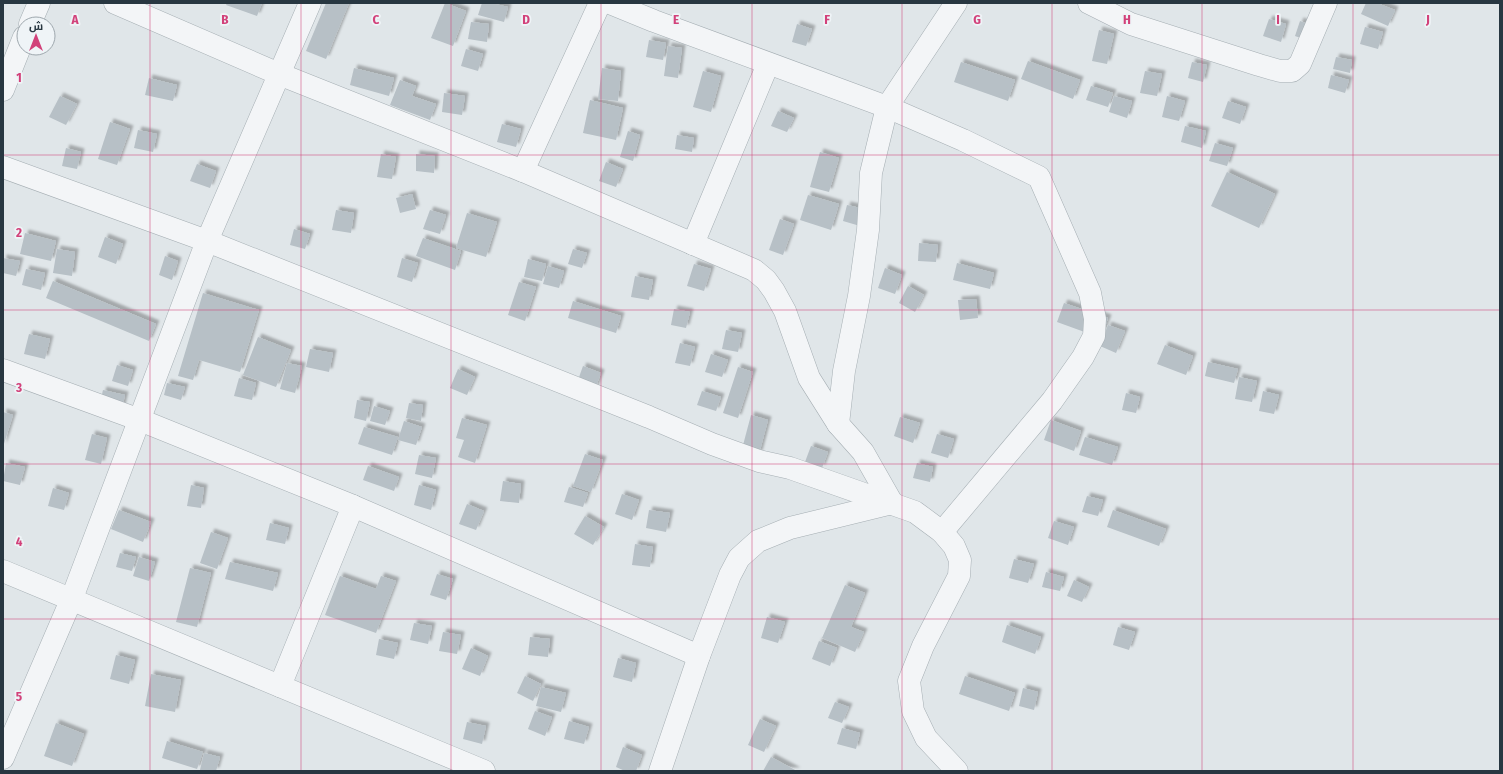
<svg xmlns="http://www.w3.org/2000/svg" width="1503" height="774" viewBox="0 0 1503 774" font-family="'Fira Sans Condensed',Cairo,sans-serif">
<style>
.building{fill:#b7c0c6;filter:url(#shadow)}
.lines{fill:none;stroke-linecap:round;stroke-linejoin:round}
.minor-casing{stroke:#a5aeb3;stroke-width:23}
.minor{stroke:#f3f5f7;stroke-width:22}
.grid{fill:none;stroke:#d2417a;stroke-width:1;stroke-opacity:0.55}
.grid-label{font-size:13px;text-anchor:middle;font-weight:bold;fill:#d2417a;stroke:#eff4f7;stroke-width:3.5;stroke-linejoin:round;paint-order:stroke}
</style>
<defs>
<filter id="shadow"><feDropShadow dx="3.5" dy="-3.5" stdDeviation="1" flood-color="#0004"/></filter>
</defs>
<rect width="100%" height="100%" fill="#e0e6e9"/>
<g class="building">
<path d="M227,3h35l-5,13 -31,-11z"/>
<path d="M326,3h23l-23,56 -20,-8z"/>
<path d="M445,3l21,8 -13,35 -22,-8z"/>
<path d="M482,3h9l17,4 -4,15 -26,-7z"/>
<path d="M1366,3h11l18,7 -7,16 -27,-12z"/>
<path d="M1269,19l17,5 -5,18 -18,-6z"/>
<path d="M1300,21l17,6 -5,15 -17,-6z"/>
<path d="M471,22l18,2 -2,18 -19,-3z"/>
<path d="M797,24l15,5 -6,17 -14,-4z"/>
<path d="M1365,27l18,5 -5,17 -18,-5z"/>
<path d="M1099,30l15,4 -7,30 -15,-3z"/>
<path d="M649,40l17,3 -3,17 -17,-3z"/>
<path d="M668,46l14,2 -4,30 -14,-2z"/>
<path d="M466,49l17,5 -5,17 -17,-5z"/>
<path d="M1336,57l16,3 -2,13 -17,-4z"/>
<path d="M1028,61l52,19 -7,19 -52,-20z"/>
<path d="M961,62l54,18 -7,21 -54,-19z"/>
<path d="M1192,62l15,3 -4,17 -15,-4z"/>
<path d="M354,68l40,10 -5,18 -39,-11z"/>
<path d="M602,68l19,3 -3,30 -20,-2z"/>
<path d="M703,71l18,5 -10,36 -18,-5z"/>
<path d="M1145,71l17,3 -5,22 -17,-3z"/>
<path d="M1331,75l18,5 -4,13 -17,-5z"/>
<path d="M149,78l28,7 -4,16 -28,-6z"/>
<path d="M400,80l16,6 -4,10 24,8 -6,16 -40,-15z"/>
<path d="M1091,86l22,7 -5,14 -22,-7z"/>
<path d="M444,93l21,3 -3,19 -20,-3z"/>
<path d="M60,96l17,8 -11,21 -17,-8z"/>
<path d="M1114,96l18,5 -5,17 -18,-6z"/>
<path d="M1167,96l18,5 -6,20 -17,-4z"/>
<path d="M590,100l33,8 -7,32 -33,-7z"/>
<path d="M1228,101l18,6 -6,17 -18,-6z"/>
<path d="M778,111l16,7 -7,14 -16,-6z"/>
<path d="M110,122l20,7 -13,36 -19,-6z"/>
<path d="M502,124l19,5 -5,18 -19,-5z"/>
<path d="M1185,126l21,5 -4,17 -21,-6z"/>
<path d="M138,130l19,4 -4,18 -19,-4z"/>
<path d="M628,131l12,4 -7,26 -13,-4z"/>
<path d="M677,135l17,3 -2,14 -17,-3z"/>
<path d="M1215,143l18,5 -6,18 -18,-5z"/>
<path d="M66,148l15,4 -4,17 -15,-3z"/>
<path d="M820,152l19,6 -10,34 -19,-5z"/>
<path d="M381,154l15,3 -4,22 -15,-2z"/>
<path d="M416,154l19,2 -1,17 -18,-2z"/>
<path d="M606,162l17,7 -7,18 -17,-6z"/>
<path d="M197,164l19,7 -6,17 -20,-7z"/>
<path d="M1227,172l48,22 -16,34 -48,-22z"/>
<path d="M412,194l4,15 -16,4 -4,-15z"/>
<path d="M808,195l31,9 -8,26 -31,-10z"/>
<path d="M847,205l18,4 -5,17 -17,-5z"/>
<path d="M336,210l18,3 -3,20 -19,-3z"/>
<path d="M430,210l16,5 -6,19 -17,-5z"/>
<path d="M467,213l30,9 -11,35 -30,-9z"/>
<path d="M780,219l14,5 -11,31 -14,-5z"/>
<path d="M294,229l16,5 -5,15 -15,-4z"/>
<path d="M25,233l31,8 -5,20 -31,-7z"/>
<path d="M105,237l18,7 -7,20 -18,-7z"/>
<path d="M423,238l38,13 -6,19 -39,-14z"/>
<path d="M919,243l19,2 -2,17 -18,-1z"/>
<path d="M57,249l18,3 -3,24 -19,-3z"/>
<path d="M573,249l14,4 -5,15 -14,-4z"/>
<path d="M165,256l13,5 -6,19 -13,-5z"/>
<path d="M3,258l17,3 -4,15 -13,-3z"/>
<path d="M402,258l16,5 -6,19 -15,-5z"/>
<path d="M528,259l18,5 -4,17 -18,-4z"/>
<path d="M957,263l37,10 -4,16 -37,-9z"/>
<path d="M694,264l17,5 -7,22 -17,-5z"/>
<path d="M548,266l16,5 -5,17 -16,-4z"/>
<path d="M885,268l17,7 -7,19 -17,-6z"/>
<path d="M26,269l19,4 -4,17 -19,-5z"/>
<path d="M635,276l18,4 -4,20 -18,-3z"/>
<path d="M53,281l103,43 -7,17 -103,-43z"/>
<path d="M519,282l17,5 -11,34 -17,-6z"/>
<path d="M908,286l16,9 -9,17 -16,-9z"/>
<path d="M203,293l56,17 -19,62 -41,-12 -6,20 -15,-4z"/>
<path d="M976,299l2,19 -18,2 -2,-20z"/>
<path d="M573,301l48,15 -5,17 -48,-15z"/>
<path d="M1064,303l44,15 -7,20 -44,-16z"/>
<path d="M674,309l16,3 -4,16 -15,-3z"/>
<path d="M1108,325l17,6 -9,22 -16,-7z"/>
<path d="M726,330l16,3 -4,19 -16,-3z"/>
<path d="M29,334l21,5 -5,20 -21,-5z"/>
<path d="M258,337l33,13 -15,37 -33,-12z"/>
<path d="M680,343l15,4 -5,19 -15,-3z"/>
<path d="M1165,345l28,11 -7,19 -29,-11z"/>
<path d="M310,349l23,4 -4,19 -23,-5z"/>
<path d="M711,354l17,6 -6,17 -17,-5z"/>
<path d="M1208,362l30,7 -4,14 -29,-7z"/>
<path d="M287,363l15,3 -7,27 -15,-4z"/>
<path d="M117,365l16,5 -5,16 -16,-5z"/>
<path d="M583,366l18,7 -6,16 -18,-6z"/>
<path d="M738,367l15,5 -15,46 -15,-5z"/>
<path d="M458,369l17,8 -8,18 -17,-7z"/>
<path d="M1239,377l18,4 -5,21 -17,-3z"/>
<path d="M239,378l17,5 -4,17 -18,-4z"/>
<path d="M167,383l18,4 -4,13 -17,-5z"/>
<path d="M103,390l22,5 -4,17 -22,-5z"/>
<path d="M702,391l19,6 -5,14 -19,-6z"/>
<path d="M1263,391l16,4 -5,19 -15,-3z"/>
<path d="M1126,393l14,4 -4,16 -14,-3z"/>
<path d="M357,400l13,2 -4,19 -12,-3z"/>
<path d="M409,403l14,2 -2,16 -15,-3z"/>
<path d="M374,406l16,5 -5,14 -15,-4z"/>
<path d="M3,412l10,3 -10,32z"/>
<path d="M751,415l17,5 -9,34 -17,-5z"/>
<path d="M900,417l20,6 -7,20 -19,-7z"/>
<path d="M462,418l25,7 -12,38 -17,-6 6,-17 -8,-2z"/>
<path d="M1051,420l30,11 -7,20 -30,-11z"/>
<path d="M404,421l18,6 -6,18 -18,-5z"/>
<path d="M364,427l34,10 -6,18 -34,-11z"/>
<path d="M92,434l15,4 -6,26 -16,-4z"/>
<path d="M937,434l17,5 -6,19 -17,-5z"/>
<path d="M1085,437l33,10 -6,18 -33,-10z"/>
<path d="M811,446l17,6 -6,16 -17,-6z"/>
<path d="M585,454l18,6 -12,32 -18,-6z"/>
<path d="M419,455l17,3 -4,20 -17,-4z"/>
<path d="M6,463l19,4 -5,18 -17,-4z"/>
<path d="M917,463l16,4 -3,15 -17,-4z"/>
<path d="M368,466l31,11 -5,14 -31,-11z"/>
<path d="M503,481l18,3 -2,19 -19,-2z"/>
<path d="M191,485l13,3 -3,20 -14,-2z"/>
<path d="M419,485l17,5 -5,20 -17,-5z"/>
<path d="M569,487l19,6 -5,14 -19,-5z"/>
<path d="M53,488l16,5 -5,17 -16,-4z"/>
<path d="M622,494l17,6 -7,20 -17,-6z"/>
<path d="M1087,496l16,4 -5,16 -16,-4z"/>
<path d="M467,504l17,7 -8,19 -17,-6z"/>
<path d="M119,510l32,12 -8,20 -32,-13z"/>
<path d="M649,510l21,3 -4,19 -20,-4z"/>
<path d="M1113,510l53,19 -7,17 -52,-19z"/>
<path d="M585,516l19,11 -11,18 -19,-11z"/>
<path d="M1054,521l20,6 -6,18 -20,-7z"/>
<path d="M270,523l19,5 -4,16 -19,-4z"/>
<path d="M211,532l17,6 -11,31 -17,-6z"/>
<path d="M635,544l18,3 -3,20 -18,-2z"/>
<path d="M120,553l16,4 -4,14 -16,-4z"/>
<path d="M139,557l16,5 -6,19 -16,-5z"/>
<path d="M1014,559l20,5 -6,19 -19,-5z"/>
<path d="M230,562l48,11 -5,18 -48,-12z"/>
<path d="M190,568l21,5 -14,54 -21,-5z"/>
<path d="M1046,572l18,5 -4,14 -18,-4z"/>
<path d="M437,574l16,5 -7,21 -16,-5z"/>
<path d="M340,576l36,13 5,-13 15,5 -20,52 -51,-18z"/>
<path d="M1074,580l15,7 -7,15 -15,-6z"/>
<path d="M845,585l20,8 -14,34 13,5 -9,20 -33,-14z"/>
<path d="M767,617l18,5 -7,21 -17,-5z"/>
<path d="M414,623l18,3 -4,18 -18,-4z"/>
<path d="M1007,625l34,12 -6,17 -33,-12z"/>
<path d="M1118,627l17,5 -6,18 -16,-5z"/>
<path d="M443,632l18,3 -4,19 -18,-3z"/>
<path d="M530,637l20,2 -2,18 -20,-2z"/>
<path d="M379,639l19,4 -4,16 -18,-4z"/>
<path d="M819,641l18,7 -7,18 -18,-7z"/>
<path d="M471,648l17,8 -8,20 -18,-7z"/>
<path d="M116,655l19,5 -6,24 -19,-5z"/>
<path d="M618,658l18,5 -4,19 -19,-5z"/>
<path d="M151,674l30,6 -6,32 -30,-6z"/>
<path d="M525,676l16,8 -8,17 -16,-8z"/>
<path d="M965,676l50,17 -6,18 -50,-17z"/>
<path d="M541,687l25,6 -5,19 -25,-6z"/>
<path d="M1023,688l15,4 -4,18 -15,-4z"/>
<path d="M835,702l14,5 -7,16 -14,-5z"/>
<path d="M535,711l17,6 -7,19 -17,-7z"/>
<path d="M760,719l16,7 -12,26 -16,-7z"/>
<path d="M569,721l20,6 -5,17 -20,-5z"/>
<path d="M467,722l19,4 -4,18 -19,-5z"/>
<path d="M56,723l28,11 -12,32 -28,-10z"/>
<path d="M842,728l18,5 -4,16 -19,-5z"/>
<path d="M167,741l36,11 -6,17 -35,-11z"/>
<path d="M623,747l19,8 -6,16h-11l-9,-4z"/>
<path d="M204,753l16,4 -4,14 -16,-1z"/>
<path d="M771,757l26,14h-34z"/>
</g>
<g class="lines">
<g class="minor-casing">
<g id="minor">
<path d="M115,3l164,71 244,97 231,99 12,10 8,11 11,20 24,67 29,46 25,28 29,51"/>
<path d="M610,3l44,18 233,86 76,33 76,37 51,116 5,26 -1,17 -11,21 -31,44 -110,131"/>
<path d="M1089,3l42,21 128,41 21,6h12l8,-7 26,-61"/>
<path d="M30,24l9,-21"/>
<path d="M3,90l21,-53"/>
<path d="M3,167l204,74 442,176 63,27 47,17 31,7 125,44 27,20 12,14 6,14 -1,16 -36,70 -14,35 4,30 13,27 31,33"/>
<path d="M523,171l77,-168"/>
<path d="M693,244l75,-180"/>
<path d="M3,370l137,50 213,86 346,150"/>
<path d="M838,424l6,-53 15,-75 9,-66 3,-57 16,-66 69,-104"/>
<path d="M3,571l481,200"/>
<path d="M280,686l73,-180"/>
<path d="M3,758l69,-160 135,-357 103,-238"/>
<path d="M660,771l39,-115 31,-81 9,-17 19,-17 32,-13 102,-25"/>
</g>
</g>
<use href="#minor" class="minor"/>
</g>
<path class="grid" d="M150,3v768M301,3v768M451,3v768M601,3v768M752,3v768M902,3v768M1052,3v768M1202,3v768M1353,3v768M3,155h1497M3,310h1497M3,464h1497M3,619h1497"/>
<g class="grid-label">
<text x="75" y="24">A</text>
<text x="225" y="24">B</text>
<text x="376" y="24">C</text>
<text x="526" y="24">D</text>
<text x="676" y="24">E</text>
<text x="827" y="24">F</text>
<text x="977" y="24">G</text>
<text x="1127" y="24">H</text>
<text x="1278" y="24">I</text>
<text x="1428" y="24">J</text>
<text x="19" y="82">1</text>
<text x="19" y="237">2</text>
<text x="19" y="392">3</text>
<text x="19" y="546">4</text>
<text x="19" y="701">5</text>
</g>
<rect width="1503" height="774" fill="none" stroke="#283741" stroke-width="8"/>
<g transform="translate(36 36)"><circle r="19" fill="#eff4f7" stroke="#9fa8ae"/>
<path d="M0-3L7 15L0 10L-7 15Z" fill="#d2417a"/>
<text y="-6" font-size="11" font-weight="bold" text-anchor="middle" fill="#283741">ش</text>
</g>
</svg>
